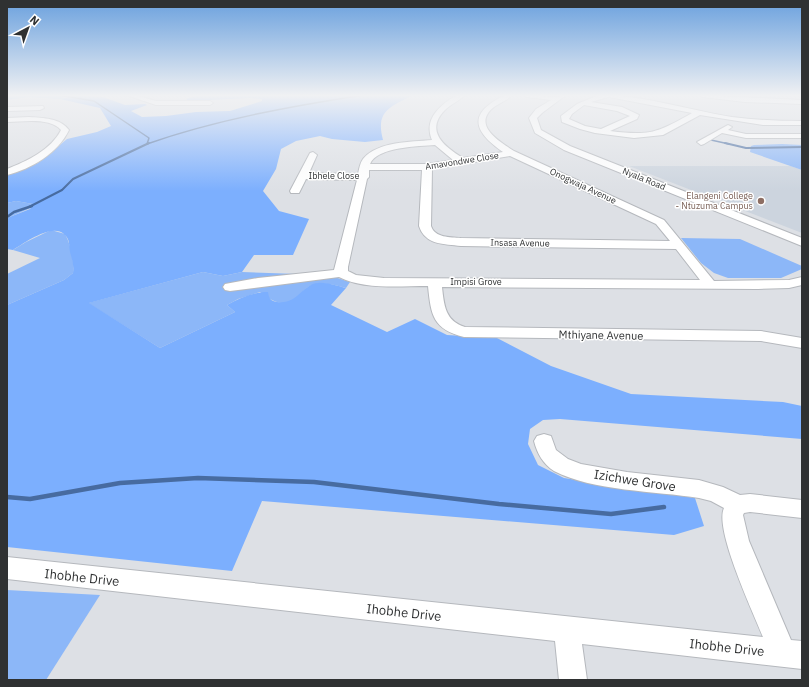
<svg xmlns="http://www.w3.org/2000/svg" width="809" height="687" viewBox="0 0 809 687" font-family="'IBM Plex Sans',sans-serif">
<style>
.built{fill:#ccd4de}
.green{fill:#8cb7f8}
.forest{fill:#7caffe}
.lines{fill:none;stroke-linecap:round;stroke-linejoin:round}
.stream-far3{stroke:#476ba0;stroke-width:1.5}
.stream-far2{stroke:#476ba0;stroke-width:2}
.stream-far1{stroke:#476ba0;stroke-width:2.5}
.stream{stroke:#476ba0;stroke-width:4.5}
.minor-casing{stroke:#b5b8bd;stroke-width:2}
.minor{fill:#fff;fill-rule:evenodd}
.education-dot{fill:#8d6e63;stroke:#fff;stroke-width:1.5}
.labels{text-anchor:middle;stroke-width:3;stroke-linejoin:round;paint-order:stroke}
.far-street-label{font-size:9px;fill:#2f3132;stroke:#fff}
.far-education-label{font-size:9px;fill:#785e54;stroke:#fff;text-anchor:end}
.street-label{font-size:11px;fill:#2f3132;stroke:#fff}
.near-street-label{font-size:13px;fill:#2f3132;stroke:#fff}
</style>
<rect width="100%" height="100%" fill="#dde0e5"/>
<path class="built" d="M629,166h162l11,4v63z"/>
<g class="green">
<path d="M7,95h78l-21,2 -4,2 -31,-2 -22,3z"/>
<path d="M782,144l20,1v25l-52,-18 1,-6 3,-1z"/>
<path d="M16,201l17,3v3l-26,11v-15z"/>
<path d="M51,230l14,4c6,11 9,26 8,39l-9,7 -57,25v-31l33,-16 -27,-8 13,-8z"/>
<path d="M681,238l59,1 62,27v3l-21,9h-53l-14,-5 -13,-10z"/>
<path d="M203,272l20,4 19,-4 86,3 22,7 -4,6c-11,-3 -27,-8 -38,-1 -4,2 -7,8 -11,11 -16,10 -24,3 -37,-6l-22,7 -11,6 8,7 -75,36 -72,-45z"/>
<path d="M7,590l93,5 -54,85h-39z"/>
</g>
<path class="forest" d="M77,95l26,2 22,8 20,-1 2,1 -16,6 11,6 24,-1 30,-4 34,-1 32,-10v-2l-12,-1 -61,3 -3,-2 12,-4h215c-22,12 -38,15 -30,45l-18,2 -33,-3 -12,-3 -24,5 -15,8 -5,20 -13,22 16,20 30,8 -16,36h-39l-12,17 -19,4 -20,-4 -114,31 71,45 75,-36 -8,-7c13,-7 26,-13 41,-13 1,7 3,9 9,10 21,3 25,-18 41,-19 9,-1 19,3 28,5l-15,17 56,27 28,-13 32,16 50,3 54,28 80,28 152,8 19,4v33l-242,-20 -17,1 -13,9 -2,15 10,21 26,13 131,20 9,28 -30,9 -412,-34 -30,70 -225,-24v-242l57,-25 9,-7c1,-8 -1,-14 -3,-21 -1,-7 0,-13 -6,-18 -12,-11 -40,9 -51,16l-6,-1v-31l23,-9 3,-5 -17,-3 -9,2v-28l31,-12 29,-24 30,-7 14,-6 -11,-18 -40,-9z"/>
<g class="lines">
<g class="stream-far3">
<path d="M59,95l35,6 55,37 -2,6"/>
<path d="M711,140l18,4"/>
<path d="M147,144c68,-24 145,-38 217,-49"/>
</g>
<g class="stream-far2">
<path d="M725,143l21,5 56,-1"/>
<path d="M29,207l33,-17 11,-11 76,-36"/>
</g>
<path class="stream-far1" d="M7,217l7,-5 18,-6"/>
<path class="stream" d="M7,497l23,2 90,-16 78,-5 116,4 185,22 112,10 53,-7"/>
<g class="minor-casing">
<g id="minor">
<path d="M126,95h9l21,6h54l3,2 -3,2h-54z"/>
<path d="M457,95h8c-6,6 -14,9 -20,15 -21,21 0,37 18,48l40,-6c-17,-12 -38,-30 -13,-48 7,-5 13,-9 22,-9 -4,5 -12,8 -18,12 -23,18 6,35 20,44l150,69 50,61 75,-1 13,-3v8l-13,3 -31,1 -316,-2c2,18 3,34 23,40l296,4 41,7v10l-41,-7 -297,-4c-31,-8 -33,-21 -36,-51 -29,0 -63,4 -89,-9l-109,14 -5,-1 -2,-3 2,-3 33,-6 76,-8 23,-90 -51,-1 -7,14h-8l-1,-2 20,-38 3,-1 4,3 -8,18 49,1c1,-5 2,-11 5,-15 15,-18 48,-17 69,-19 -9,-21 9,-36 25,-45zM435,145l18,15 -26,4h-57c7,-17 49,-18 65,-19zM510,156l146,68 14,17 -209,-3c-11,-1 -26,0 -30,-12l1,-57zM369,170h53l-3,56c6,19 25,18 42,20l215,3 24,31 -316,-2 -28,-3 -8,-4v-4l19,-88 2,-2z"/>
<path d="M524,95l32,2 10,-2 -24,18 -5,5 4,12 29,16 232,92v8l-238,-96 -29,-17 -6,-15 7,-9 15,-9 -24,-3z"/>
<path d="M599,95c45,0 89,15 133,22 23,3 46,4 70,4v4h-39l-63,-10 -37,20 -29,3 -39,-5 -15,-4 -18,-7 -1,-6 16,-12zM608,97h1l83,16c-35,20 -42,23 -82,18l27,-12 2,-4 -17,-8 -31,-5zM584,105l33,6 13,5 -29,13 -16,-3 -16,-7 3,-5z"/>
<path d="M700,95l102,5v4l-57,-2 -42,-5z"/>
<path d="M43,106l1,2 -4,2 -33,1v-4z"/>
<path d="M29,117c15,1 31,1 40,13 -11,23 -38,39 -62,45v-6c20,-8 44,-19 54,-39 -11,-13 -39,-8 -54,-8v-4z"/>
<path d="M728,125l4,2 -4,3 18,4h56v4h-56l-24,-5 -18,11 -3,1 -4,-3z"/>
<path d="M544,434l7,2 5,14 12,9 13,5 46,8 72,8 24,7 17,8 10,-1 52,6v18l-52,-6 -6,1 -1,2 6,26 42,99 11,1v28l-220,-25 5,36h-28l-4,-39 -548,-62v-22l756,80c-10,-25 -49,-108 -39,-129l-13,-7 -12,-3c-43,-7 -107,-7 -145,-27 -11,-7 -17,-18 -20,-30l3,-5z"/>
</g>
</g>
<use href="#minor" class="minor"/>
</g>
<linearGradient id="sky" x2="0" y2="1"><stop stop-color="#6ba1de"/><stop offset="0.5" stop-color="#f0f1f3"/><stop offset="1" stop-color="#f0f1f3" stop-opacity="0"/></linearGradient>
<rect width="809" height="191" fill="url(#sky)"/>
<circle class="education-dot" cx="761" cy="201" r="4"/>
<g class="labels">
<g class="far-street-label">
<text transform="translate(462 161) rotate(-9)" y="3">Amavondwe Close</text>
<text x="334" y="179">Ibhele Close</text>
<text transform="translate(644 179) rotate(22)" y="3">Nyala Road</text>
<text transform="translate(583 186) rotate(25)" y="3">Onogwaja Avenue</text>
<text transform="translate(520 243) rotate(1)" y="3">Insasa Avenue</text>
<text x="476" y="285">Impisi Grove</text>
</g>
<g class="far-education-label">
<text x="753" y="199">Elangeni College<tspan x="753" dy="10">- Ntuzuma Campus</tspan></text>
</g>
<g class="street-label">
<text transform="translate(601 335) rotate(1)" y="4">Mthiyane Avenue</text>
</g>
<g class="near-street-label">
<text transform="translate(635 480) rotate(9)" y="5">Izichwe Grove</text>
<text transform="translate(82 577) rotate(6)" y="5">Ihobhe Drive</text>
<text transform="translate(404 612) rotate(6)" y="5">Ihobhe Drive</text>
<text transform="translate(727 647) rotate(6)" y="5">Ihobhe Drive</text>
</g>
</g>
<rect width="809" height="687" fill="none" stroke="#2f3132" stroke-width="16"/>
<g transform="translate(28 28) rotate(41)" stroke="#ffffff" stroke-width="3" paint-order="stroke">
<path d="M0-3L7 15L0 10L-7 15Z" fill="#2f3132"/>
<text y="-6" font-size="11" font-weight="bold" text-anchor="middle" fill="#2f3132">N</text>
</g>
</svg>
